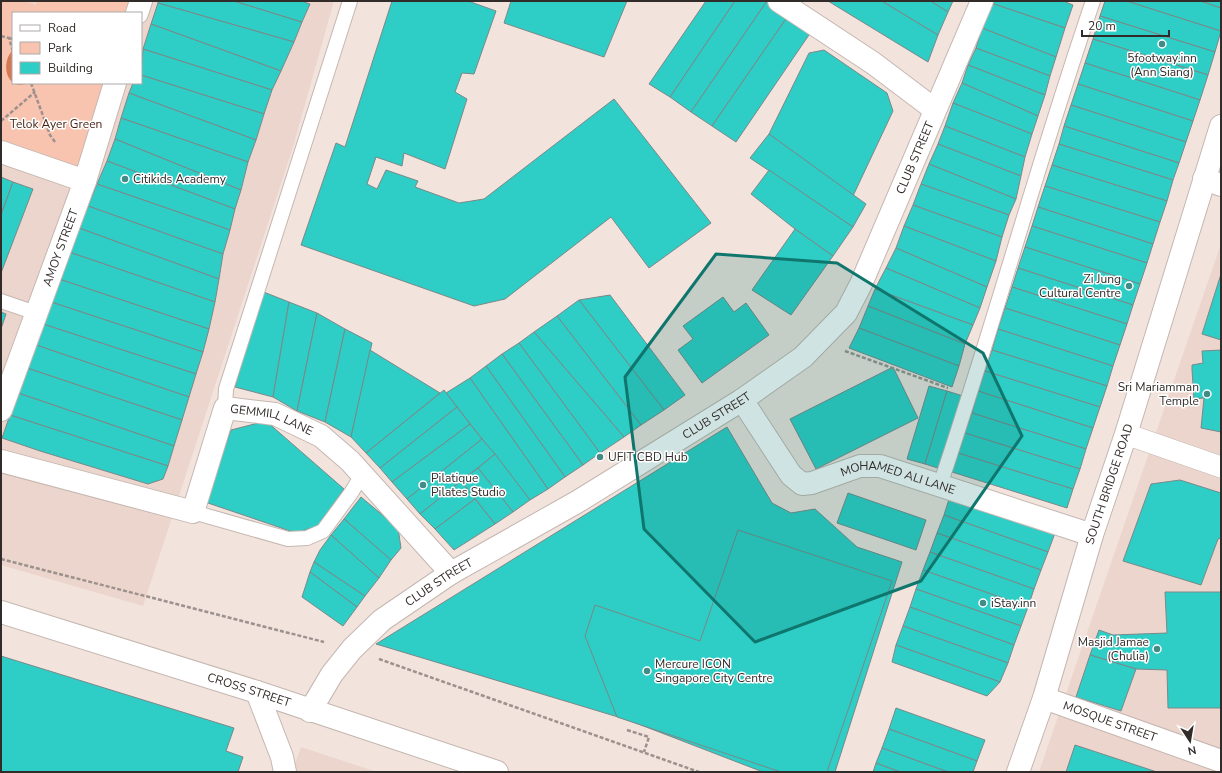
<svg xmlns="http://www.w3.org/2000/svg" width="1222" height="773" viewBox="0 0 1222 773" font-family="'Nunito Sans',sans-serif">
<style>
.built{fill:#ecd5cc;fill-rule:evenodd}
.green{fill:#f9c4af}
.water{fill:#d47954}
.building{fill:#2ecdc6;stroke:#7a8988}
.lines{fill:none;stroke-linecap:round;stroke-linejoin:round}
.service-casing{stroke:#c5b7b1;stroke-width:16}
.pedestrian-casing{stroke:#c5b7b1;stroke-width:22}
.minor-casing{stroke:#c5b7b1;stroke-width:24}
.secondary-casing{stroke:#c5b7b1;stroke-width:24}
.primary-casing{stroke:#c5b7b1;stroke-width:24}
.path{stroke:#9c918d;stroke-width:2.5;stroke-dasharray:4 2;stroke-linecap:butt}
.service{stroke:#fff;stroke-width:14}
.pedestrian{stroke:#fff;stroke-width:21}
.minor{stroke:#fff;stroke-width:22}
.secondary{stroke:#fff;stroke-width:22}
.primary{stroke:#fff;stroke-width:22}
.marked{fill:#0f766e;fill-opacity:0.2;stroke:#0f766e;stroke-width:3;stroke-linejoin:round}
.poi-dot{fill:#438b86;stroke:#fff;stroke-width:1.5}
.labels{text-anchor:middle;stroke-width:3;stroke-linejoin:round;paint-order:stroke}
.poi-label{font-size:12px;fill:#312b29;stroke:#fff;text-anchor:start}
.park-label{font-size:12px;fill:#431f10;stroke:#fff}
.street-label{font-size:12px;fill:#312b29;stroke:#fff}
</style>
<rect width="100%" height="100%" fill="#f2e3dd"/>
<g class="built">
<path d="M1,1h333l-41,146 -150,459 -142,-41zM13,13h128v70h-128z"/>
<path d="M1221,244v528h-182z"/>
<path d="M301,747l76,25h-85z"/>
</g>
<path class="green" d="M1,1h23l12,4 1,-4h104l-4,12h-124v70h102l-30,98 -84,-35z"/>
<path class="water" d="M13,50v33h15c-22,9 -28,-21 -15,-33z"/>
<g class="building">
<path d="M158,1h76l68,21 -8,20 -136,-39z"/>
<path d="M234,1h67l9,3 -8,18z"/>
<path d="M392,1h76l28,10 -22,63 -12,-1 -7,19 12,7 -22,70 -41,-16 -2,13 -26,-9 -9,27 10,5 9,-19 32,11 -3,6 44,16 25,-4 130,-100 97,124 -62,45 -38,-51 -106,82 -31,7 -173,-61 35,-102 9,4z"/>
<path d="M511,1h116l-23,56 -100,-34z"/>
<path d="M706,1h29l-65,96 -21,-13z"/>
<path d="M735,1h32l-76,111 -21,-15z"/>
<path d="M767,1h4l19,12 -78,113 -21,-14z"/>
<path d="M828,1h54l56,34 -10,27z"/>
<path d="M882,1h49l17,11 -10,23z"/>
<path d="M931,1h22l-5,11z"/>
<path d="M991,1h72l10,4 -8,23 -74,-25z"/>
<path d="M1105,1h22l94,30 -6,21 -115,-36z"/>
<path d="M1127,1h74l20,7v23z"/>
<path d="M1201,1h20v7z"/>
<path d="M158,3l136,39 -13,29 -130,-47z"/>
<path d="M991,3l74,25 -9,29 -74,-29z"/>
<path d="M790,13l23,16 -77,113 -24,-16z"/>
<path d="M1100,16l115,36 -7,23 -115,-36z"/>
<path d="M151,24l130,47 -9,19 -129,-41z"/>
<path d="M982,28l74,29 -6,19 -74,-28z"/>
<path d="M1093,39l115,36 -8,25 -115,-37z"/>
<path d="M976,48l74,28 -5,19 -77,-30z"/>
<path d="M143,49l129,41 -8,24 -123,-39z"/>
<path d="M824,50l63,43 6,18 -40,85 -84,-62 40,-81z"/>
<path d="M1085,63l115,37 -7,21 -115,-37z"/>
<path d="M968,65l77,30 -7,21 -76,-33z"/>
<path d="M141,75l123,39 -8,26 -127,-47 4,-10h8z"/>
<path d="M962,83l76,33 -6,18 -79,-31z"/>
<path d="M1078,84l115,37 -7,21 -115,-37z"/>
<path d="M129,93l127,47 -8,22 -127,-44z"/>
<path d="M953,103l79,31 -7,23 -80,-31z"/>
<path d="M1071,105l115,37 -7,21 -115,-37z"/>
<path d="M121,118l127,44 -7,28 -126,-51z"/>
<path d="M945,126l80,31 -4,19 -83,-32z"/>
<path d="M1064,126l115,37 -6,17 -114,-36z"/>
<path d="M769,134l97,70 -13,23 -103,-69z"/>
<path d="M115,139l126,51 -6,19 -128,-48z"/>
<path d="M938,144l83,32 -5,23 -87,-35z"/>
<path d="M1059,144l114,36 -6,21 -115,-36z"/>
<path d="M107,161l128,48 -5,21 -133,-46z"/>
<path d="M929,164l87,35 -7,16 -88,-31z"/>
<path d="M1052,165l115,36 -7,21 -115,-36z"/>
<path d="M769,170l84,57 -20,29 -38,-27 -44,-35z"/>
<path d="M1,177l12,5 -12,33z"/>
<path d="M13,182l20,7 -32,84v-58z"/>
<path d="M97,184l133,46 -7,24 -135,-48z"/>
<path d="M921,184l88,31 -7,22 -89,-32z"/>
<path d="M1045,186l115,36 -7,22 -115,-37z"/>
<path d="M913,205l89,32 -6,24 -92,-35z"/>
<path d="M88,206l135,48 -4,25 -140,-51z"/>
<path d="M1038,207l115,37 -6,19 -115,-37z"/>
<path d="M904,226l92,35 -9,26 -91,-39z"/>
<path d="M1032,226l115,37 -7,21 -115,-37z"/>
<path d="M79,228l140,51 -4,23 -146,-50z"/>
<path d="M795,229l38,27 -42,59 -39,-25z"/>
<path d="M1025,247l115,37 -7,21 -115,-37z"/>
<path d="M896,248l91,39 -7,21 -94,-40z"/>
<path d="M69,252l146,50 -6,27 -150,-50z"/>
<path d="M886,268l94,40 -7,17 -98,-36z"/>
<path d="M1018,268l115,37 -6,19 -115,-37z"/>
<path d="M1221,274v66l-19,-6z"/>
<path d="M59,279l150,50 -6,23 -152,-50z"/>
<path d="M1012,287l115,37 -7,21 -115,-37z"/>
<path d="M875,289l98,36 -8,19 -97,-38z"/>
<path d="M261,291l28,11 -16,95 -38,-10z"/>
<path d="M610,295l75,100 -21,15 -85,-110z"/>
<path d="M723,297l11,15 12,-9 23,32 -67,48 -24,-33 15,-11 -10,-13z"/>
<path d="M579,300l85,110 -23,15 -84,-109z"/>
<path d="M51,302l152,50 -7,22 -153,-50z"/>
<path d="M289,302l28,11 -20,98 -24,-14z"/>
<path d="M868,306l97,38 -6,22 -100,-38z"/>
<path d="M1005,308l115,37 -7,21 -115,-37z"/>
<path d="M1,312l5,2 -5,15z"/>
<path d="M317,313l28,16 -20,93 -28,-11z"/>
<path d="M557,316l84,109 -17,12 -90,-105z"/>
<path d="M43,324l153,50 -7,23 -153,-52z"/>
<path d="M859,328l100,38 -7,21 -103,-39z"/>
<path d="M345,329l27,14 -21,94 -26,-15z"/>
<path d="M998,329l115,37 -6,20 -115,-36z"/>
<path d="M534,332l90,105 -24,16 -81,-110z"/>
<path d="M519,343l81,110 -17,12 -81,-111z"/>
<path d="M36,345l153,52 -7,23 -155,-52z"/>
<path d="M370,350l70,43 -74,60 -15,-16z"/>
<path d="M992,350l115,36 -7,21 -115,-36z"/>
<path d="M1221,350v82l-20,-4 3,-30 -10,1 -2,-29v-5l11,-2 -1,-12z"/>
<path d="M502,354l81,111 -18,12 -79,-111z"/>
<path d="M486,366l79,111 -17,12 -78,-111z"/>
<path d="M893,367l25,51 -102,51 -26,-50z"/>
<path d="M27,368l155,52 -8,26 -156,-53z"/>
<path d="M985,371l115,36 -7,21 -115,-37z"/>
<path d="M470,378l78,111 -18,11 -84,-107z"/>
<path d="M929,386l18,5 -22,73 -18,-5z"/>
<path d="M444,390l13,17 -77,61 -14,-15z"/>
<path d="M947,391l16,5 -22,73 -16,-5z"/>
<path d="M978,391l115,37 -7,21 -114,-36z"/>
<path d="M18,393l156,53 -6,20 -158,-51z"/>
<path d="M457,407l13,17 -78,58 -12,-14z"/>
<path d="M972,413l114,36 -6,20 -115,-36z"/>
<path d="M10,415l158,51 -5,13 -15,5 -108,-33 -38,-13z"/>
<path d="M266,421l78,68 -26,37 -22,7 -91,-31 26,-72z"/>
<path d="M470,424l12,15 -75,60 -15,-17z"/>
<path d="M727,427l45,76 19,10 24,-4 42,38 45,15 -67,210h-72l-135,-52 -252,-76z"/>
<path d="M965,433l115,36 -7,20 -115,-36z"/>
<path d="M482,439l13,15 -75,60 -13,-15z"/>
<path d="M958,453l115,36 -6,19 -115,-36z"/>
<path d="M495,454l35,46 -17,12 -35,-44z"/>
<path d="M478,468l35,44 -18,12 -34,-43z"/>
<path d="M1180,480l41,13v45l-3,1 -17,46 -78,-24 28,-77z"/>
<path d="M461,481l14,18 -40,30 -15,-15z"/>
<path d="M848,493l78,27 -10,30 -79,-27z"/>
<path d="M950,496l105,37 -7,19 -104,-37z"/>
<path d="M361,497l37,31 3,20 -10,12 -47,-41z"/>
<path d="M475,499l20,25 -41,26 -19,-21z"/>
<path d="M944,515l104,37 -7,18 -104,-37z"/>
<path d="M344,519l47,41 -12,18 -48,-43z"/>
<path d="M738,530l154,51 -65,191h-46l-164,-55 -32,-81 10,-31 105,36z"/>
<path d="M937,533l104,37 -7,19 -104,-37z"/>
<path d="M331,535l48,43 -14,18 -51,-34 6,-12z"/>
<path d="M930,552l104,37 -6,18 -105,-37z"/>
<path d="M314,562l51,34 -8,11 -47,-35z"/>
<path d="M923,570l105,37 -7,19 -105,-37z"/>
<path d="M310,572l47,35 -14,19 -41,-29z"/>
<path d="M916,589l105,37 -7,19 -104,-38z"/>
<path d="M1165,592h56v116h-53l-1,-38 -31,-1 -46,-14 9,-25 14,5 54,-2z"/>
<path d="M910,607l104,38 -6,18 -105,-37z"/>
<path d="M903,626l105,37 -8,19 -104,-37z"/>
<path d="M896,645l104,37 -13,14 -95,-34z"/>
<path d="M1090,655l46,14 -15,42 -45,-14z"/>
<path d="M1,656l233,72 -8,23 17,6 -5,15h-237z"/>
<path d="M896,708l89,32 -8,21 -88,-32z"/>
<path d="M889,729l88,32 -4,11h-25l-66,-24z"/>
<path d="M1075,745l82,27h-91z"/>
<path d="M882,748l66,24h-48l-24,-9z"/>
<path d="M876,763l24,9h-27z"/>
</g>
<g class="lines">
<g class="service-casing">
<g id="service">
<path d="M1,301l35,12"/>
<path d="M225,408l1,-19 124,-388"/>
<path d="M940,485c54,-160 98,-324 153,-484"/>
<path d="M193,512l95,27 19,-1 16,-7 28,-38 11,-18"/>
</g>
</g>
<g class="pedestrian-casing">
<path id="pedestrian" d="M1126,434l95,33"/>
</g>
<g class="minor-casing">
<g id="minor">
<path d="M779,1l94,62 61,46"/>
<path d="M137,13l4,-12"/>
<path d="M1,152l84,29"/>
<path d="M1204,179l17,6"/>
<path id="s1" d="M742,400l49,75 11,9 10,-1 48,-17h20l212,69"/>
<path id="s2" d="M1,410l84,-229 30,-98"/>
<path id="s3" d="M1,461l192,51 32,-104 50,6 46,22 29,25 101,112"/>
<path id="s4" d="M1044,698l177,63"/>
<path id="s5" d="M310,711l22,-37 20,-25 30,-29 69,-47 126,-71 165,-102 61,-43 43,-44 15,-29 121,-283"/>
</g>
</g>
<g class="secondary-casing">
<g id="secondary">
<path d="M257,692l25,65 3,15"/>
<path id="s6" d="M1018,772l26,-74 48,-163 34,-101 95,-308"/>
</g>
</g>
<g class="primary-casing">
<g id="primary">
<path id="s7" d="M1,612l256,80 240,80"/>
</g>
</g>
<g class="path">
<path d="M1,36l8,2 4,14"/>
<path d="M9,38l4,1"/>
<path d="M31,83l19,52 5,7"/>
<path d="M1,121l34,-29"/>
<path d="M845,351l103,37"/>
<path d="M1,559l323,83"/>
<path d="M379,659l320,113"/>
<path d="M627,730l22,7 -5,15"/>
</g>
<use href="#service" class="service"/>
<use href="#pedestrian" class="pedestrian"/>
<use href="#minor" class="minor"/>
<use href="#secondary" class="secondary"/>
<use href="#primary" class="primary"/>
</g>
<path class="marked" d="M716,254l121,9 146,90 39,83 -101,145 -166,61 -111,-113 -19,-152z"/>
<g class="poi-dot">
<circle cx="1162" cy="44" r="4"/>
<circle cx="125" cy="179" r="4"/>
<circle cx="1129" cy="286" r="4"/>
<circle cx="1207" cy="394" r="4"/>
<circle cx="600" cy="457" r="4"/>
<circle cx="423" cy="485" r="4"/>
<circle cx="983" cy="603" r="4"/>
<circle cx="1157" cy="649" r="4"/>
<circle cx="647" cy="671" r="4"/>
</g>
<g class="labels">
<g class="poi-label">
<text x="1162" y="62" text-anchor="middle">5footway.inn<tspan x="1162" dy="14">(Ann Siang)</tspan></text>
<text x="133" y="183">Citikids Academy</text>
<text x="1121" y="283" text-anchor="end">Zi Jung<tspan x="1121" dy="14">Cultural Centre</tspan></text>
<text x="1199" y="391" text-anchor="end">Sri Mariamman<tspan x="1199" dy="14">Temple</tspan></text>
<text x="608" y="461">UFIT CBD Hub</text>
<text x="431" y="482">Pilatique<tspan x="431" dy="14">Pilates Studio</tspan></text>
<text x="991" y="607">iStay.inn</text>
<text x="1149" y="646" text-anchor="end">Masjid Jamae<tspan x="1149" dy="14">(Chulia)</tspan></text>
<text x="655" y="668">Mercure ICON<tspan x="655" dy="14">Singapore City Centre</tspan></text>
</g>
<g class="park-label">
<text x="56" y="128">Telok Ayer Green</text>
</g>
<g class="street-label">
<text dy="4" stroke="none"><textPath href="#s5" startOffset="845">CLUB STREET</textPath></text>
<text dy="4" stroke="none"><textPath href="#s2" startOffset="173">AMOY STREET</textPath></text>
<text dy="4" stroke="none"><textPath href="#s5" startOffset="509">CLUB STREET</textPath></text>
<text dy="4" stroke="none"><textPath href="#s3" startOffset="356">GEMMILL LANE</textPath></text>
<text dy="4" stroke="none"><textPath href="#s1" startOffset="204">MOHAMED ALI LANE</textPath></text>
<text dy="4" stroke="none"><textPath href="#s6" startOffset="302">SOUTH BRIDGE ROAD</textPath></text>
<text dy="4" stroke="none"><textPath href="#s5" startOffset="185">CLUB STREET</textPath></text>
<text dy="4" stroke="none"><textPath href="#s7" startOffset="260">CROSS STREET</textPath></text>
<text dy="4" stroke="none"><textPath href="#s4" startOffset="70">MOSQUE STREET</textPath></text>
</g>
</g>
<rect width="1222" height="773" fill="none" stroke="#312b29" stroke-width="4"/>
<rect x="12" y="12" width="130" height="72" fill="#ffffff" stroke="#adaaa9"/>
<rect x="20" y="25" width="20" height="6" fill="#ffffff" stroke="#adaaa9"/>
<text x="48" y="32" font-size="12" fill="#312b29">Road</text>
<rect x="20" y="42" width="20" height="12" fill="#f9c4af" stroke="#adaaa9"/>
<text x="48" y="52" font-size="12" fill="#312b29">Park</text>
<rect x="20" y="62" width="20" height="12" fill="#2ecdc6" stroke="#adaaa9"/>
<text x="48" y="72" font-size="12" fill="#312b29">Building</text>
<g transform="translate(1190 741) rotate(168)" stroke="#ffffff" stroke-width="3" paint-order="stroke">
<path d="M0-3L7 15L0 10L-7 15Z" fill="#312b29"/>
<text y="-6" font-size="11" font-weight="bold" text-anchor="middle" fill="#312b29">N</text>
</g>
<path d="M1082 30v6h87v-6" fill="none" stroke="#312b29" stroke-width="2"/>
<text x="1088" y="30" font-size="12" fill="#312b29" stroke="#ffffff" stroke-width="3" paint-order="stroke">20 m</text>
</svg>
